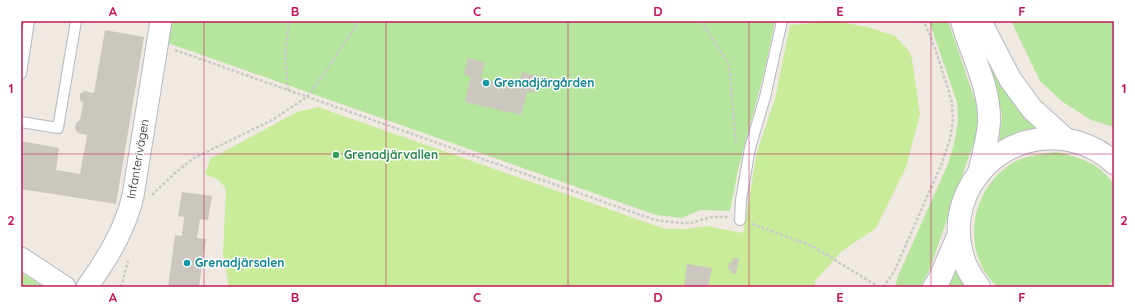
<svg xmlns="http://www.w3.org/2000/svg" width="1135" height="308" viewBox="0 0 1135 308" font-family="Quicksand,sans-serif">
<style>
.green{fill:#b6e59e}
.pitch{fill:#c9ec9a}
.building{fill:#cbc7bf}
.lines{fill:none;stroke-linecap:round;stroke-linejoin:round}
.service-casing{stroke:#b4b7c1;stroke-width:12}
.minor-casing{stroke:#b4b7c1;stroke-width:23}
.secondary-casing{stroke:#b4b7c1;stroke-width:24}
.path{stroke:#c9c9c9;stroke-width:2.5;stroke-dasharray:3 2;stroke-linecap:butt}
.service{stroke:#fff;stroke-width:10}
.minor{stroke:#fff;stroke-width:21}
.secondary{stroke:#fff;stroke-width:22}
.grid{fill:none;stroke:#c2185b;stroke-width:1;stroke-opacity:0.55}
.culture-dot{fill:#0f9aa8;stroke:#fff;stroke-width:1.5}
.leisure-dot{fill:#2e9e5b;stroke:#fff;stroke-width:1.5}
.labels{text-anchor:middle;stroke-width:3;stroke-linejoin:round;paint-order:stroke}
.culture-label{font-size:12px;font-weight:bold;fill:#0d838f;stroke:#fff;text-anchor:start}
.leisure-label{font-size:12px;font-weight:bold;fill:#27864d;stroke:#fff;text-anchor:start}
.street-label{font-size:12px;fill:#2e2e2e;stroke:#fff}
.neatline{fill:none;stroke:#c2185b;stroke-width:1.5}
.grid-label{font-size:13px;text-anchor:middle;font-weight:bold;fill:#c2185b}
</style>
<rect width="100%" height="100%" fill="#efe9e1"/>
<g class="green">
<path d="M172,21h603l-12,56 -25,93 -8,41 -30,-1 -18,8 -26,-3 -488,-172z"/>
<path d="M929,21h19l29,85 1,19 -2,11 -47,135 -9,16h-25l3,-11 49,-110 6,-18 3,-14 2,-16 -1,-16z"/>
<path d="M1011,21h103v106l-23,-7 -28,-18 -23,-21z"/>
<path d="M979,40l65,90 -45,13 3,-28 -5,-22z"/>
<path d="M1057,152c26,7 40,10 57,32v95l-6,8h-110c-37,-32 -29,-94 10,-121 14,-10 32,-12 49,-14z"/>
<path d="M955,266l10,21h-20z"/>
<path d="M21,272l23,15h-23z"/>
</g>
<path class="pitch" d="M834,21l34,6 27,9 14,15 3,8 8,55 -14,53 -30,61 -34,23 -27,30v6h-586l-6,-33 3,-66 -9,-9 -12,-5 5,-15 87,-47 21,-5 347,122h20l22,-3 36,7 14,-81 18,-53 15,-74z"/>
<g class="building">
<path d="M105,30l39,7 -28,167 -95,-15v-48l38,7 -3,22 24,4 7,-39 -9,-2 -3,-4 1,-6 3,-2 2,-6 2,-12 -3,-3v-6l4,-3 10,2z"/>
<path d="M468,58l17,4 -4,16 38,9 3,-15 16,4 -4,17 -7,-2 -6,24 -56,-13 6,-26 -7,-1z"/>
<path d="M182,192l30,4 -4,24 -8,-1 -3,19 9,1 -7,48h-31l7,-52 7,1 2,-19 -6,-1z"/>
<path d="M733,258l6,1 -3,15 -6,-1 1,-4h-3l1,-6h3z"/>
<path d="M687,264l25,4 -4,19h-24z"/>
</g>
<g class="lines">
<g class="service-casing">
<g id="service">
<path d="M21,74l8,-53"/>
<path d="M21,122l37,6 18,-107"/>
<path d="M740,220l1,-20 9,-52 15,-51 17,-76"/>
</g>
</g>
<g class="minor-casing">
<g id="minor">
<path d="M21,258l44,29"/>
<path d="M87,287c20,-28 38,-57 46,-91l28,-175"/>
</g>
</g>
<g class="secondary-casing">
<g id="secondary">
<path d="M962,21c9,33 28,65 27,100 -1,18 -6,35 -10,52"/>
<path d="M980,21l30,58 22,30 32,29"/>
<path d="M934,287l5,-7 20,-46"/>
<path d="M979,287c-7,-10 -14,-20 -17,-33 -19,-69 47,-132 115,-112 13,4 27,11 37,21"/>
</g>
</g>
<g class="path">
<path d="M701,21l28,44 7,79"/>
<path d="M175,50l480,170 25,3h12l19,-6h17"/>
<path d="M288,90l-3,-34 4,-35"/>
<path d="M152,195l23,-22 19,-15 78,-38 35,-23 17,-23 35,-53"/>
<path d="M752,224l60,22 67,41"/>
<path d="M121,287l7,-26"/>
<path d="M883,287l11,-15 48,-109 8,-24 3,-19 -1,-17 -4,-14 -12,-38 -12,-30"/>
</g>
<use href="#service" class="service"/>
<use href="#minor" class="minor"/>
<use href="#secondary" class="secondary"/>
</g>
<path class="grid" d="M204,21v266M386,21v266M568,21v266M749,21v266M931,21v266M21,154h1093"/>
<g class="culture-dot">
<circle cx="486" cy="83" r="4"/>
<circle cx="187" cy="263" r="4"/>
</g>
<circle class="leisure-dot" cx="336" cy="155" r="4"/>
<g class="labels">
<g class="culture-label">
<text x="494" y="87">Grenadjärgården</text>
<text x="195" y="267">Grenadjärsalen</text>
</g>
<g class="leisure-label">
<text x="344" y="159">Grenadjärvallen</text>
</g>
<g class="street-label">
<text transform="translate(138 159) rotate(-80)" y="4">Infanterivägen</text>
</g>
</g>
<rect width="1135" height="308" fill="none" stroke="#ffffff" stroke-width="44"/>
<rect x="22" y="22" width="1091" height="264" class="neatline"/>
<g class="grid-label">
<text x="113" y="16">A</text>
<text x="295" y="16">B</text>
<text x="477" y="16">C</text>
<text x="658" y="16">D</text>
<text x="840" y="16">E</text>
<text x="1022" y="16">F</text>
<text x="11" y="93">1</text>
<text x="1124" y="93">1</text>
<text x="11" y="225">2</text>
<text x="1124" y="225">2</text>
<text x="113" y="302">A</text>
<text x="295" y="302">B</text>
<text x="477" y="302">C</text>
<text x="658" y="302">D</text>
<text x="840" y="302">E</text>
<text x="1022" y="302">F</text>
</g>
</svg>
